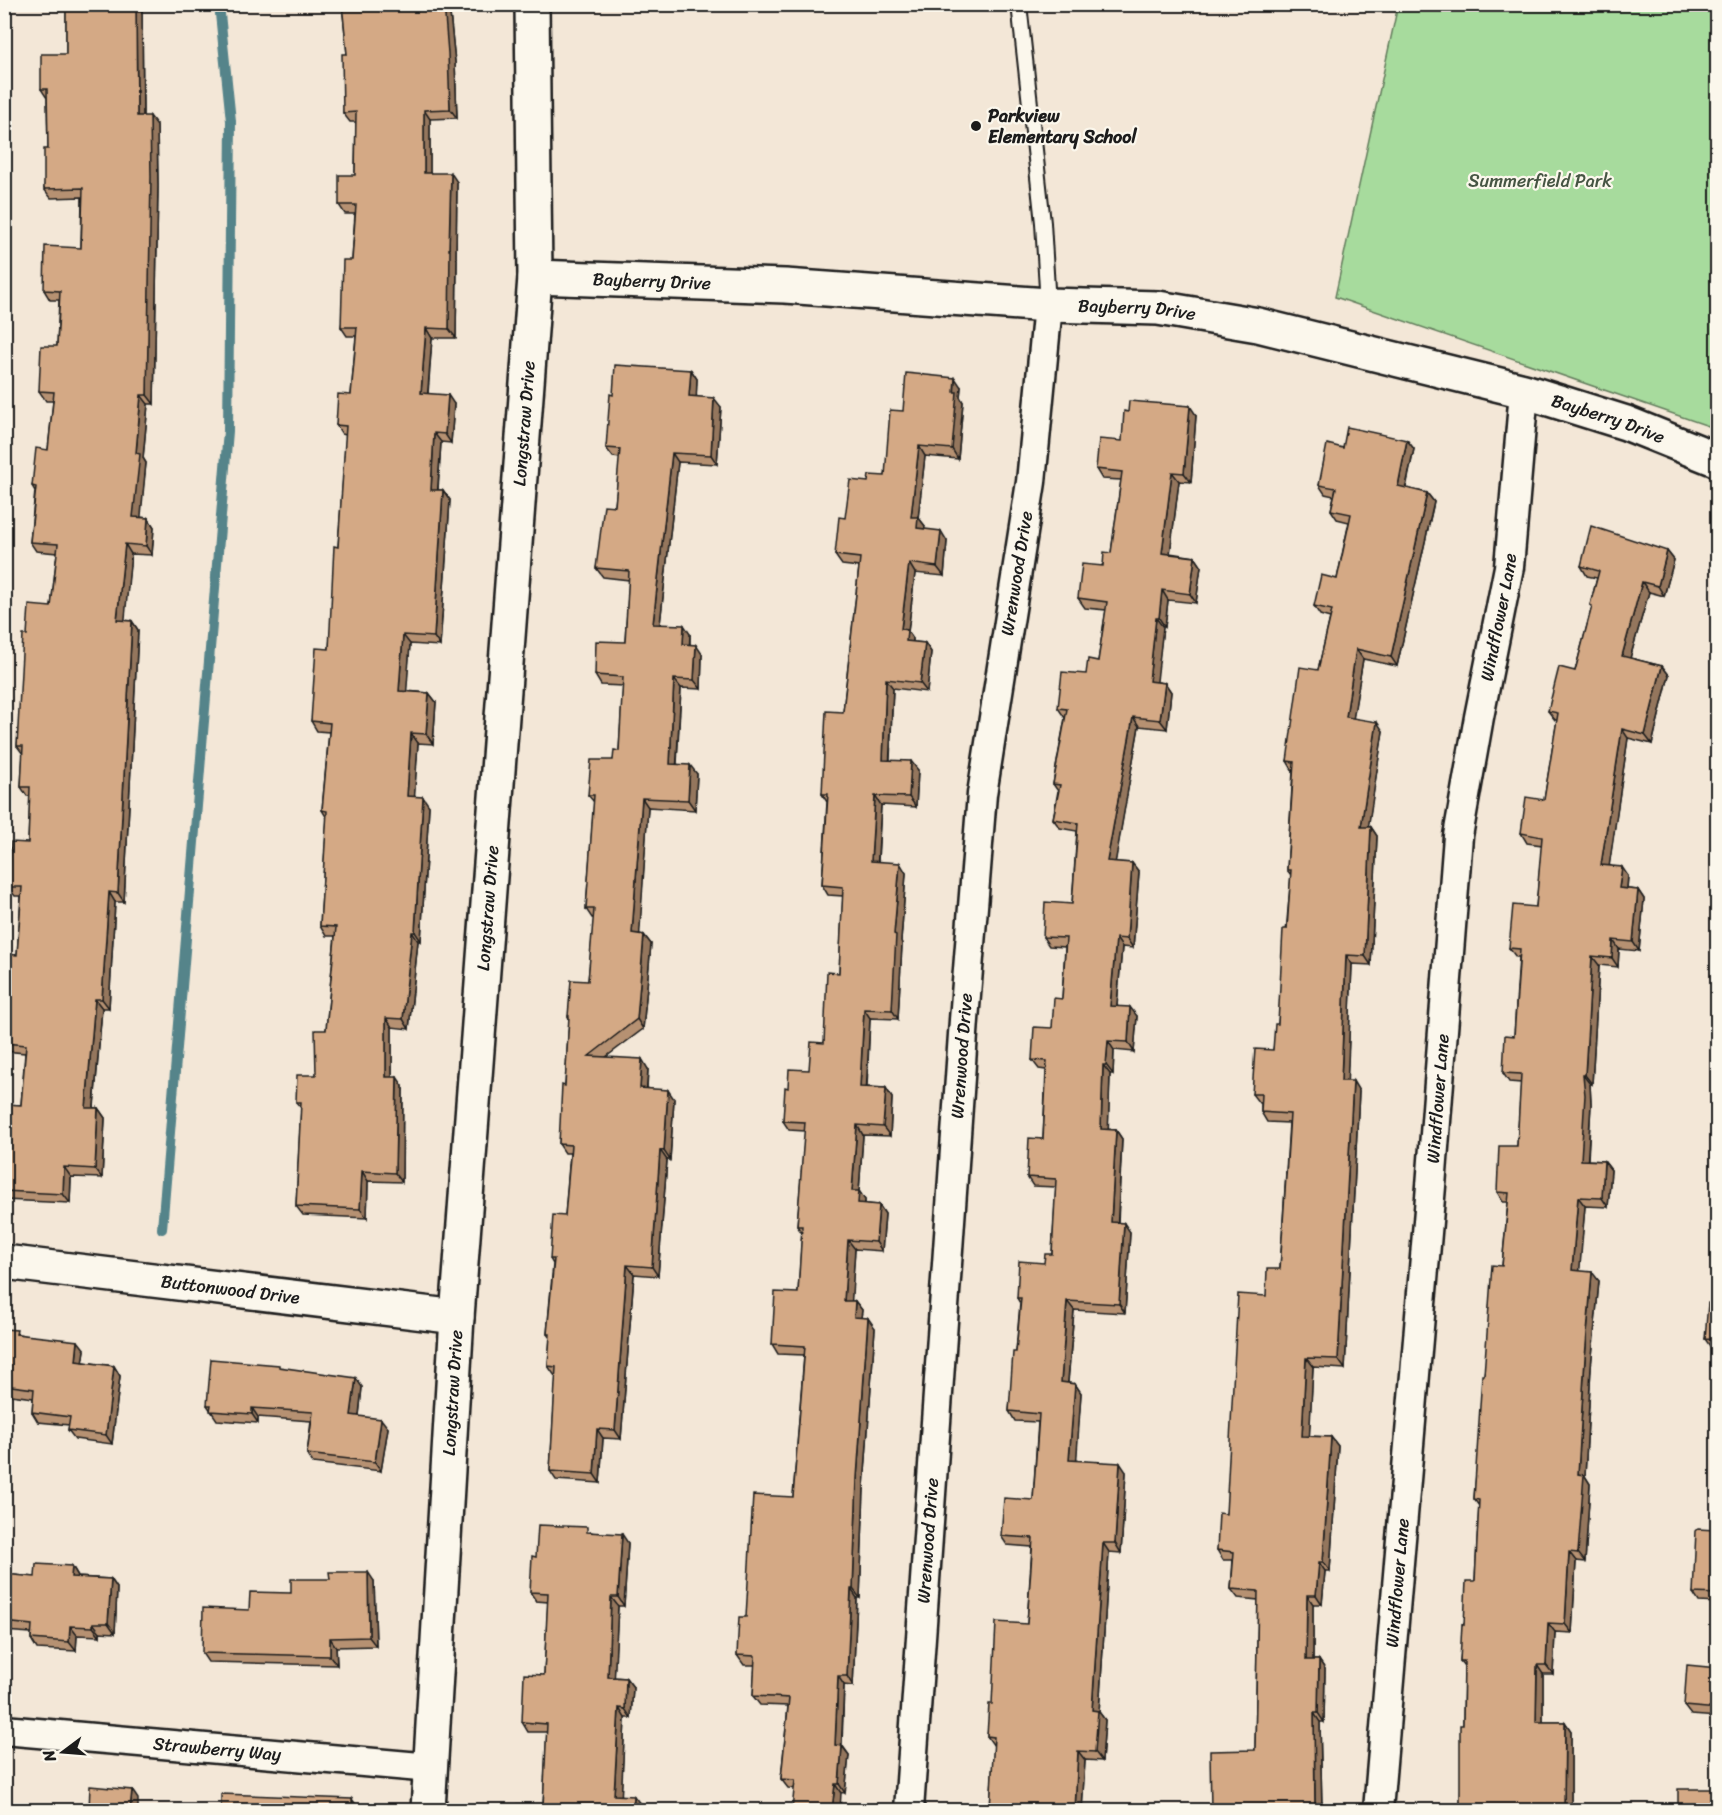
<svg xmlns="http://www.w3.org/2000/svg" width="1722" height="1815" viewBox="0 0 1722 1815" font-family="Sriracha,sans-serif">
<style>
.green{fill:#a7db9d;stroke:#627c5c;stroke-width:1.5}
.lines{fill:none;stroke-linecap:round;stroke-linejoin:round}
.stream{stroke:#54848a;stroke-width:10}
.lane-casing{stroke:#1c1c1c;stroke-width:18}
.street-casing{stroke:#1c1c1c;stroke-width:33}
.secondary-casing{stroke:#1c1c1c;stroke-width:38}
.lane{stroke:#fbf7ec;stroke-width:14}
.street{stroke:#fbf7ec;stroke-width:28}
.secondary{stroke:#fbf7ec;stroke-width:33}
.wall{fill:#b69172;stroke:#1c1c1c;stroke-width:1.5}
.shaded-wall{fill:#94765d;stroke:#1c1c1c;stroke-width:1.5}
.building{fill:#d4a985;stroke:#1c1c1c;stroke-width:1.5}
.poi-dot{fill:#1c1c1c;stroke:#fbf7ec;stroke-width:2}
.labels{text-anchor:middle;stroke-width:4.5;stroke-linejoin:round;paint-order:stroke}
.poi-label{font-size:18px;font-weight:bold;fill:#1c1c1c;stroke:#fbf7ec;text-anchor:start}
.park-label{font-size:18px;fill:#465543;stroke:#fbf7ec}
.street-label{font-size:18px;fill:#1c1c1c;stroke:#fbf7ec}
</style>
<rect width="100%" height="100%" fill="#f3e7d7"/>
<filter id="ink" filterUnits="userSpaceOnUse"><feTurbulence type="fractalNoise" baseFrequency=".0167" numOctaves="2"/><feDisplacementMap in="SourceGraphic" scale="12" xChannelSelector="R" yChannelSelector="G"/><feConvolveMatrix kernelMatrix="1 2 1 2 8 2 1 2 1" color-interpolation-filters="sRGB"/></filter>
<g filter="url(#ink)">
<path class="green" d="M1398,5h319v424l-382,-132z"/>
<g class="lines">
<path class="stream" d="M162,1229l66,-798 3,-310 -12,-117"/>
<g class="lane-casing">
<path id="lane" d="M1019,4l24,219 5,82"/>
</g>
<g class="street-casing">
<g id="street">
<path id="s1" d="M4,1730l427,38"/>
<path id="s2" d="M909,1810l55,-790 18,-226 49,-312 17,-177"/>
<path id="s3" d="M1378,1810l53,-624 27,-350 21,-119 30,-150 15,-176"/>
</g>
</g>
<g class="secondary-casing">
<g id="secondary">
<path id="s4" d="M535,277l250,9 263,19 110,3 100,17 266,66 102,32 92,37"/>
<path id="s5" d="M4,1262l453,55"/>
<path id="s6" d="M428,1810l29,-493 78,-1040 -3,-273"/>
</g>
</g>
<use href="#lane" class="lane"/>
<use href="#street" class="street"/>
<use href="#secondary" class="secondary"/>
</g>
<g class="wall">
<path d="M66,4h76l1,112 14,9 1,61 -4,218h-6l-5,54 3,5 -6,54 8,1 6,9 -2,28 -21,-1 -7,66 8,1 6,9 -14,272h-9l-6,106h-7l-8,100h4l7,10 -3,60 -31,-1 -1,26 -66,-3v-96l17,1 4,-52 -21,-2v-97l13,1 4,-59h-6l-7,-9 20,-44 2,-47h-3l-6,-9 2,-33 -6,-8 10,-111 24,-28 6,-54 -21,-2 -6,-9 5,-51 -3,-5 16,-36 5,-49h-7l-7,-10 18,-45 2,-46h-9l-6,-10 37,-42 1,-51 -31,1 -7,-9 4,-40 -1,-51 -6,-9 25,-35z"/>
<path d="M342,4h107l6,58 2,56 -27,1v54l27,9 -1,75 1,2 -1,79h-24l-4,56 26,10 -3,39 -10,-1 -3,48h5l7,10 -10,146 -30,-2 -4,47 23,2 7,9 -3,42 -15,-1 -4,54 15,9 -8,135h-3l-9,88 -17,-2v50l11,9 -1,96 -34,-1 -1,37 -64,-3 -7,-9 5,-98 -5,-6 20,-27 10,-45 9,-94h-9l-6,-10 7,-108 -5,-8 7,-78 -12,-1 -6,-10 18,-72 9,-102 8,-112 -4,-1 -6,-9 15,-30 5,-59h-9l-6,-9 11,-67 3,-46h-10l-6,-9 16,-30 1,-53h-6l-7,-9 4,-59z"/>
<path d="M691,370l6,9 -1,17 25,11 -4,57 -39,-2 -18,162 30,10v10l12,10 -1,35 -20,-1 -4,76 20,10 -2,36 -47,-3 -9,127 5,1 7,9 -8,85 -37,28 42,12 -1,19 27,11 -4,61h-3l-9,116 -24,-2 -13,165 -18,-1 -3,45 -44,-3 -6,-9 6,-95h-1l-7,-10 2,-28 -3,-4 6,-70 -3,-5 15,-43 5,-63h-5l-6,-9 6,-58 4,-67 -1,-3 20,-35 6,-63h-2l-6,-9 8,-107 -6,-7 31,-44 4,-65 -22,-1 -6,-10 30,-33 4,-62 -26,-3 -7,-9 19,-62 5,-48 -7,-1 -7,-9 7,-53z"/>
<path d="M961,387l-1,10 3,5 -5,57 -33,-3 -7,61 7,9 -1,3 23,12 -3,35 -29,-3 -7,59 5,7v3l12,1 6,9 -4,40 -34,-4 -3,72 28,10 -2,37 -35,-2 -3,57 28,11 -5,68 1,3 -4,75 -28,-1 -3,69 19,1 6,10 -2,38 -27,-1 -4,56 6,9v4l14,1 6,9 -3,37 -27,-2 -4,52h4l7,9 -1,8 14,10 -11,159 -4,111h-3l-4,88 -9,-1 -2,60 7,10 -4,38 -57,-5 -7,-9 7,-73 -28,-1 -7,-9 2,-31h-11l-7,-10 9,-38 47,-120 11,-142 -26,-1 -6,-10 26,-51 4,-60 -5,-7 8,-95 -16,-1 -6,-9 5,-33 21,-18 15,-27 15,-70 4,-77 -15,-1 -6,-10 5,-83 -5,-8 21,-82 16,-145 -17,-2 -7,-10 10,-37 23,-36 17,-6 18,-65z"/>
<path d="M1196,415l-5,67 -12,-1 -9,72 25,4 6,9 -5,37 -28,-3 -3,27h-2l-7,55 9,1 6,9 -4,37 -28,-3 -24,136 17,1 7,9 -6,76 -11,-1 -5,59 20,10 -3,36 -20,-2 -1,24h-3l-2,55 8,1 6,9 -4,84 12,9 -5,81 -51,-3 -6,73 7,1 6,9 -5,67 50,12 -5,81 -12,-1 -10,160 6,8 -3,41 -17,-1 -3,50h-92l4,-64 -7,-10 5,-32 35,-80 5,-77 -25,-2 -6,-9 32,-36 5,-78 -23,-1 -6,-10 7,-59 4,-49 -3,-5 27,-35 8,-9 4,-67 -23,-1 -6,-9 16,-38 3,-69 -7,-1 -7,-9 20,-32 10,-29 3,-52 -16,-1 -6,-9 29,-33 5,-73 -17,-3 -7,-9 5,-28 -5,-7 12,-66 -7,-10 40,-47 8,-51 -21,-2 -7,-10 33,-45 10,-73 -19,-1 -6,-10 26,-28z"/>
<path d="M1407,440l7,9 -8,39 21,5 7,9 -37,164 -34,-7 -10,59 30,13 -15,96h3l6,9 -6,129 -19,-1 -5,117 12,10 -14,278 -32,-2 -4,69 22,1 7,9 -8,125h-5l-3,33h-9v56h6l6,9 -1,53h-4l2,88h-111l44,-60 3,-150 -20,-2 -7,-9 2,-29h-10l-6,-10 9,-36 40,-218 14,-27 9,-146 -22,-1 -6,-10v-9h-2l-7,-9 21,-44 5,-26 13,-149 -4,-5 6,-99 -6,-10 31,-91 12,-52 -10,-3 -6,-9 23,-27 12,-57 -12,-3 -6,-9 3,-14 -9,-2 -6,-9 24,-37z"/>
<path d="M1667,551l7,9 -10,36 -15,-4 -19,66 32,8 7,9 -17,69 -24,-6 -19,127 19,11 -1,13 11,1 6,9 -5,52 -20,-2 -1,18 -19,-2 -7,119h-2l1,20 -3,56 16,1 7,9 -3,37 -23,-1 -6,65 20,10 -8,86 -6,109 5,8 -5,78 -9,-1 -4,72 -17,-1 -2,42h-10v48h22l6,9v79h-111l3,-85 1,-59 -4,-5 4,-36 11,-44 4,-75 -5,-7 10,-124 18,-109 6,-64h-5l-6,-10 20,-46 4,-63 -12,-1 -6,-9 11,-37 5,-79h-3l-7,-9 27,-41 6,-62 -15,-2 -6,-10 23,-33 13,-80h-2l-7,-9 27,-40 17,-64 -2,-2 7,-27 -10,-2 -6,-10z"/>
<path d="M1718,1304v45h-6l-7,-10z"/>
<path d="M4,1329l15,5 66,16 -2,12 31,4 6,10 -8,68 -37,-5 -7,-9 1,-5 -31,-3 -6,-10 1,-14 -29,-4z"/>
<path d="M281,1368l81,19 -3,29 29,12 -7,43 -68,-8 -6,-9 4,-33 -53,-4v6l-41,-3 -10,-15z"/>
<path d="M1718,1487v116l-19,-1 -6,-9 22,-63z"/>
<path d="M591,1532l37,11 -4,63h-6l-4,71 12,1 7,9 -2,31h-6l-4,77 20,10 -1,5h-123l26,-4 4,-74h-19l-6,-10 22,-47 4,-73 -12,-1 -6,-9 6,-35z"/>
<path d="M72,1566l6,10v1l33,2 6,9 -2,45 -15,-1v4l-23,-1 -1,16 -39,-2 -6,-10v-6l-27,-2v-57l31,3z"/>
<path d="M374,1581l2,65 -40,1 1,18 -129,-3 -6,-9 47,-43 42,-17z"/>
<path d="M1718,1668v49l-27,-2 -7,-9z"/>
</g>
<g class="shaded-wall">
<path d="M136,4h6l1,122 -6,-10z"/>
<path d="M444,4h5l6,58 2,56 -7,-9z"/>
<path d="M424,110l6,9v63l-6,-9z"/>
<path d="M150,116l7,9 1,61 -4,218 -7,-9z"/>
<path d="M451,173l6,9 -1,75 1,2 -1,79 -7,-9v-79z"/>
<path d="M426,328l6,10 -5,64 -6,-9z"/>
<path d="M691,370l6,9 -1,26 -7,-9z"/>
<path d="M955,378l6,9 -1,10 3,5 -5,57 -6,-10z"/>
<path d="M141,395l7,9 -5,54 3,5 -6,63 -7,-9 3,-64z"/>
<path d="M448,395l6,9 -3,39 -6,-9z"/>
<path d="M714,398l7,9 -4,57 -6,-9z"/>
<path d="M1190,406l6,9 -5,67 -7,-9z"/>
<path d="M434,433l7,9 -4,57 -6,-9z"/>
<path d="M1407,440l7,9 -10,46 -6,-9z"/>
<path d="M919,446l6,10 -7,63v-2l7,9 -2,12 -6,-10 -6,-11z"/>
<path d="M672,453l6,9 -19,171 -6,-9z"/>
<path d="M1172,472l7,9 -10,81 -7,-9z"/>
<path d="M443,490l7,10 -10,146 -6,-9z"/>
<path d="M1427,493l7,9 -37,164 -6,-9z"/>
<path d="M148,518l6,9 -2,28 -6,-9z"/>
<path d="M941,531l6,10 -3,35 -7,-9z"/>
<path d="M125,544l6,10 -7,75 -7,-9z"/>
<path d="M1667,551l7,9 -10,36 -6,-10z"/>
<path d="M1195,557l6,9 -5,37 -6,-9z"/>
<path d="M909,563l6,10 -7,59 5,7 -1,11 -6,-9 -5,-12z"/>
<path d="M1642,582l7,10 -21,73 -6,-9z"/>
<path d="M1162,590l6,10 -3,27 -6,-9z"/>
<path d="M1156,618l7,9 -7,63 -7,-9z"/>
<path d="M132,621l6,9 -14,272 -6,-9z"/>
<path d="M684,625l6,9 -1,20 -6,-10z"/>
<path d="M403,635l7,9 -4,56 -7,-9z"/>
<path d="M925,643l6,9 -4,40 -7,-9z"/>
<path d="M696,645l6,9 -1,35 -7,-9z"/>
<path d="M1356,649l7,10 -11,67 -6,-9z"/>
<path d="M1662,666l7,9 -17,69 -7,-9z"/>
<path d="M674,679l7,9 -5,85 -6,-9z"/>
<path d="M886,679l7,9 -4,81 -6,-9z"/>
<path d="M1165,683l6,9 -4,37 -7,-9z"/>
<path d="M429,693l7,9 -3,42 -7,-10z"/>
<path d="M1133,717l6,9 -25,144 -7,-9z"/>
<path d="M1377,722l6,9 -16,105 -6,-9z"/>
<path d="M1622,729l6,9 -20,136 -7,-9z"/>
<path d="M411,733l7,10 -4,62 -7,-9z"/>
<path d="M911,761l7,9 -2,37 -7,-10z"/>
<path d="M690,765l7,9 -2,36 -7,-10z"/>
<path d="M875,796l6,9 -4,66 -6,-10z"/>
<path d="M423,797l6,9 -8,135 -6,-9z"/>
<path d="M642,798l6,9 -9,136 -7,-10z"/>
<path d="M1371,827l6,9 -6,129 -6,-9z"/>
<path d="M900,863l6,10 -5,68 1,3 -4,75 -6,-9 2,-76z"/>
<path d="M1132,863l7,9 -6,76 -6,-9z"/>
<path d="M1622,867l6,9 -2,22 -7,-10z"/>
<path d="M1638,890l6,9 -5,52 -6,-9z"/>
<path d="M109,892l6,10 -6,106 -7,-9z"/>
<path d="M412,932l6,9 -9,88 -6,-10z"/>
<path d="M644,935l7,9 -8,85 -6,-10z"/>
<path d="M1116,938l6,9 -6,68 -6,-9z"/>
<path d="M1613,940l6,9 -1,18 -6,-9z"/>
<path d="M1346,955l6,9 -5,126 -6,-9z"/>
<path d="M1592,956l7,9 -7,119 -7,-9z"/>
<path d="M95,999l7,9 -9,109 -7,-9z"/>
<path d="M1130,1007l7,9 -3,36 -6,-10z"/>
<path d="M864,1009l6,9 -4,78 -6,-9z"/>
<path d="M386,1018l6,9v59l-6,-9z"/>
<path d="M1108,1041l6,9 -1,24 -7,-9z"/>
<path d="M642,1059l6,10 -2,28 -6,-9z"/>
<path d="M1103,1065l7,9 -2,64 -7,-9z"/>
<path d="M1583,1075l7,9 1,20 -4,65 -6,-9z"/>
<path d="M397,1077l6,9 -1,96 -7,-9z"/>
<path d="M1353,1081l6,10 -14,278 -7,-10z"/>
<path d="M886,1088l6,10 -2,38 -7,-9z"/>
<path d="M668,1090l6,9 -4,61 -6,-9z"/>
<path d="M98,1108l7,10 -3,60 -7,-9z"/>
<path d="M857,1125l6,10 -4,56 6,9 -1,13 -6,-10 -6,-12z"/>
<path d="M1116,1130l6,9 -5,93 -6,-10z"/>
<path d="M660,1150l7,10 -9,116 -6,-9z"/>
<path d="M1604,1161l7,9 -3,37 -6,-9z"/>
<path d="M64,1167l7,10 -1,26 -7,-9z"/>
<path d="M362,1171l6,10 -1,37 -7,-9z"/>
<path d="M1578,1197l7,9 -6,73 -7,-9z"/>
<path d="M879,1205l6,9 -3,37 -6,-9z"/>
<path d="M1124,1223l6,9 -5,81 -6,-9z"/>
<path d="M848,1240l7,9 -4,61 -7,-9z"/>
<path d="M627,1265l7,9 -13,165 -6,-9z"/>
<path d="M1592,1272l7,9 -8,86 -6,109 5,8 -5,78 -7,-9v-79l7,-116z"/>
<path d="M855,1301l7,9 -2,16 -6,-9z"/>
<path d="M1067,1301l7,9 -7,82 -6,-10z"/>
<path d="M868,1318l7,10 -11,159 -4,111 -7,-9 4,-111z"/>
<path d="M78,1341l7,9 -3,21 -6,-10z"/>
<path d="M1306,1358l7,9 -4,78 -7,-9z"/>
<path d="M114,1366l6,10 -8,68 -6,-9z"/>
<path d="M356,1378l6,9 -4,37 -7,-9z"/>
<path d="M1075,1384l6,9 -5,76 -7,-9z"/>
<path d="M252,1408l6,9v6l-6,-9z"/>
<path d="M381,1419l7,9 -7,43 -6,-9z"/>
<path d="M597,1429l6,9 -3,45 -6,-9z"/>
<path d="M1331,1437l7,9 -8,125 -7,-9z"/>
<path d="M1120,1463l6,9 -5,81 -6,-10z"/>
<path d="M622,1534l6,9 -4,63 -6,-9z"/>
<path d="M1103,1543l6,9 -10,160 6,8 -3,41 -7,-9 -3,-42z"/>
<path d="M1569,1552l7,9 -4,72 -7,-9z"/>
<path d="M1319,1562l6,9 -3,33 -6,-9z"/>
<path d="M72,1566l6,10 -1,10 -6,-9z"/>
<path d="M368,1572l6,9 2,65 -7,-9z"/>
<path d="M111,1579l6,9 -2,45 -7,-10z"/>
<path d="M851,1589l6,9 -4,88 -6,-10z"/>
<path d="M1307,1595l6,9v65l-7,-9z"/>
<path d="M611,1597l7,9 -4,80 -6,-9z"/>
<path d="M93,1623l7,9v4l-7,-9z"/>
<path d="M1548,1623l7,9 -2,42 -7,-9z"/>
<path d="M70,1626l7,9 -1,16 -7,-9z"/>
<path d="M330,1638l6,9 1,18 -7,-9z"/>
<path d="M1319,1660l6,9 -1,53 -6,-9z"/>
<path d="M1537,1665l6,9v57l-7,-9z"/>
<path d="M838,1676l6,9 -3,69 -6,-9z"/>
<path d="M626,1678l7,9 -2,31 -6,-9z"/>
<path d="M619,1708l6,10 -4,86 -7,-9z"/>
<path d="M1314,1713l6,9 2,88h-7z"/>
<path d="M1565,1722l6,9v79h-7z"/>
<path d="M842,1746l7,9 -4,38 -6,-9z"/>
<path d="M1078,1751l7,9 -3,50h-7z"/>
<path d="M835,1784l6,9 -1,17h-8z"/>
<path d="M132,1790l6,9v11h-8z"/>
<path d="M634,1796l7,9 -1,5h-7z"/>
<path d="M352,1799l7,10v1h-7z"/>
</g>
<g class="building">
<path d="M66,4h70l1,112h13l1,61 -4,218h-6l-5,58 4,1 -7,63 15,1 -2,28 -21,-2 -8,76 15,1 -14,272 -9,-1 -7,107h-7l-9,109h12l-3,61 -31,-2 -1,27 -59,-3v-87l17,1 5,-60 -22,-2v-89l13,1 5,-68h-14l3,-45 17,1 2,-56h-9l2,-41h-6l6,-111h4l2,-30 22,2 7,-63 -28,-2 6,-55 -4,-1 4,-38 12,2 6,-58 -15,-1 2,-45h16l3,-55 -16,-1 1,-44 36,2 2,-60 -39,1v-40h4l-1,-60h-6v-35h25z"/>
<path d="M342,4h102l4,49 2,56 -26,1v63h27l-2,77h1l-1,79 -23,-1 -5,65 27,2 -3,39 -11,-1 -3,57h12l-9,147 -31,-2 -4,56 30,2 -3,41 -15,-1 -4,63 16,1 -8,135h-3l-9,87 -17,-1v59h11l-2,96 -33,-2 -2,38 -64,-3 5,-104h-5l1,-27h19l-1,-45h11l10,-103 -16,-1 7,-115 -5,-1 8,-87 -19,-2 5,-73 13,1 5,-103 4,1 8,-121 -10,-1 2,-31 13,1 6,-68h-16l2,-67h9l4,-55h-17v-30h16l1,-63 -13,1 -1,-59h5z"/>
<path d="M615,365l76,5 -2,26 25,2 -3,57 -39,-2 -19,171 31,1 -1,19 13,1 -2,35 -20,-1 -4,85 20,1 -2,35 -46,-2 -10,135 12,2 -7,84 -48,37 53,3 -2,29 28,2 -4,61 -4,-1 -8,117 -25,-2 -12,165 -18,-1 -3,45 -44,-3 6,-104 -8,-1 2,-32h-3l7,-75h-4l3,-44 12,1 6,-71 -12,-1 3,-59 3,1 4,-70h-1l3,-36 17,1 6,-72h-8l8,-114h-6l3,-35h22l1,-10 5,1 4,-74 -28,-2 1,-34 29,1 4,-71 -33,-3 8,-63 11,1 5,-57 -14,-1 4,-54 3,1z"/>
<path d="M906,373l49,5 -1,14h3l-5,57 -33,-3 -8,71h7l-1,11 24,3 -4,36 -28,-4 -8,66 6,1 -1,11 19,2 -5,40 -34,-4 -3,81 28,1 -2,36 -34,-1 -4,65 29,2 -6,71 2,1 -4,75 -28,-1 -4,78 26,1 -3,39 -26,-2 -5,66h7l-1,12 21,2 -3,37 -28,-2 -4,61h11l-1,16 14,1 -11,160 -4,111h-2l-4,87h-9l-3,69 7,1 -3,38h-4l-3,26h-40l3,-30 -14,-1 8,-81 -36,-2 2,-40 -18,-1 2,-38h7l7,-122 40,2 12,-151 -33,-2 3,-52 23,1 4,-67h-5l8,-104 -22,-1 2,-34 3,1 1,-19 20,1 2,-28 13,1 3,-71 12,1 4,-86 -21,-2 6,-91h-6l4,-83 17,1 17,-154 -25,-3 4,-38 6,1 5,-38 18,2 1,-7 16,1 5,-66 13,1z"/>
<path d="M1129,401l61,5 -6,67 -12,-1 -10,81 33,4 -5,37 -28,-4 -3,28h-3l-7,63 16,2 -5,37 -27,-3 -26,144 25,2 -5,76 -11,-1 -6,68 20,1 -2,35 -20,-1 -2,24h-3l-2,64 15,1 -5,92 13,1 -5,81 -52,-3 -6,81 14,2 -6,76 51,3 -5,80h-12l-11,167 6,1 -3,41 -17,-1 -3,59h-85l4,-73 -7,-1 2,-32h3l4,-82 31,2 6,-86 -32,-2 3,-38 29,2 6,-86 -30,-3 4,-59h3l5,-54h-4l2,-37 25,2 1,-9h7l4,-75 -29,-2 2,-39 14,1 4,-78 -15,-1 2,-33 18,1 2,-30 8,1 4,-61 -23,-1 2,-35 27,2 6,-81 -25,-4 7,-34 -7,-1 14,-75 -9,-1 4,-36 24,2 2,-15 10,2 9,-59 -29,-4 4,-34 21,2 1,-14 7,1 11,-81 -26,-3 3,-30 23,2 2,-30 4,1z"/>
<path d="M1347,427l60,13 -9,46 29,7 -36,164 -35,-8 -10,68 31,5 -16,105h10l-6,129 -19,-1 -5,126h12l-15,278 -32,-1 -4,78 29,1 -8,125h-4l-3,33h-9l-1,65h13l-1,53h-4l1,97h-104l-1,-59 45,-1 3,-159 -27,-2 3,-37 -17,-2 2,-37 7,1 12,-220 28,2 1,-27h13l10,-155 -29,-2 1,-18h-10l3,-45 18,1 2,-26h3l5,-95h4l4,-59h-4l7,-108 -7,-1 13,-94 18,3 14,-60 -18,-4 7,-31 16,4 14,-65 -20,-4 5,-22 -17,-3 8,-41 16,4z"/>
<path d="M1591,526l76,25 -9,35 -16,-4 -20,74 40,10 -17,69 -23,-6 -21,136 21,2 -3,21 19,2 -5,52 -20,-2 -1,18 -20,-2 -7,119h-2l2,20 -4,65 23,1 -2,37 -24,-1 -6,73 20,2 -7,86 -7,116 6,1 -6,78 -9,-1 -4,72 -17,-1 -2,42h-9l-1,57h29l-1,88h-104v-85h3l1,-64h-4l2,-37 2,1 2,-44h9l4,-81 -5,-1 8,-124h2l8,-110 10,1 7,-73 -12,-1 2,-46h18l4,-72 -18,-1 2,-38 9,1 6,-87 -11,-1 4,-43 23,2 6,-70 -21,-4 5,-36 18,3 14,-87 -10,-2 11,-44 16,4 17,-65 -2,-1 9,-34 -18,-5z"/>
<path d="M1708,1303l10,1v36l-13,-1z"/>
<path d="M4,1329l13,1 -1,4 62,7 -2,20 38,5 -8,69 -38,-5 2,-13 -38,-5 2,-23 -30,-4z"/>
<path d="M211,1359l68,6v2l77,11 -5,37 30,4 -6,43 -68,-8 6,-42 -61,-4v6l-42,-3 1,-6h-4z"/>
<path d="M1718,1487v107l-25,-1 3,-62 2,-2 17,1z"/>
<path d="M538,1525l49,2v5l35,2 -4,63h-7l-3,80 18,1 -1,31 -6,-1 -5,87 20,1 -1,14h-116v-6l26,2 4,-82 -25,-2 2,-48 20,1 4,-82 -18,-1 2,-36 4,1z"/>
<path d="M36,1564l36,2 -1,11 40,2 -3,44h-15v4l-23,-1 -1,16 -38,-3 1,-14 -28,-3v-48l31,3z"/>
<path d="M329,1572h39l1,65 -39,1v18l-128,-3 1,-45 46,2 1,-18 41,1v-14h39z"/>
<path d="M1687,1665l31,3v41l-34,-3z"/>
<path d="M90,1786l42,4 -2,20h-41z"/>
<rect x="1678" y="1789" width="40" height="21"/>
<path d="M221,1794l131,5v11h-131z"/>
</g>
</g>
<circle class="poi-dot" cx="976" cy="126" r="6"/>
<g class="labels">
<g class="poi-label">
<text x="988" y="122">Parkview<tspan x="988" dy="21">Elementary School</tspan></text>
</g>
<g class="park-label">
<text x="1540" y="187">Summerfield Park</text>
</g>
<g class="street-label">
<text dy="6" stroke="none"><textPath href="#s4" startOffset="117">Bayberry Drive</textPath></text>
<text dy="6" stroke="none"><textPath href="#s4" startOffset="603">Bayberry Drive</textPath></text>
<text dy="6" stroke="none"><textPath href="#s4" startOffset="1088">Bayberry Drive</textPath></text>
<text dy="6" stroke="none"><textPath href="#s6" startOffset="1390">Longstraw Drive</textPath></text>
<text dy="6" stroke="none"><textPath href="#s2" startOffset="1242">Wrenwood Drive</textPath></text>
<text dy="6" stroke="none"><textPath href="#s3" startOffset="1200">Windflower Lane</textPath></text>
<text dy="6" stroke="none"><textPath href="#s6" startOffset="904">Longstraw Drive</textPath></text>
<text dy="6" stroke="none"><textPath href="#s2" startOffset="756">Wrenwood Drive</textPath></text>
<text dy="6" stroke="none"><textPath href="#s3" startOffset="714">Windflower Lane</textPath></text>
<text dy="6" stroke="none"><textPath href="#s5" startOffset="228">Buttonwood Drive</textPath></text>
<text dy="6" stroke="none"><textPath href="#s6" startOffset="418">Longstraw Drive</textPath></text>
<text dy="6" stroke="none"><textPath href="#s2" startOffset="270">Wrenwood Drive</textPath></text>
<text dy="6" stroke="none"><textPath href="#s3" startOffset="228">Windflower Lane</textPath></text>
<text dy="6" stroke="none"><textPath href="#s1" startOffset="214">Strawberry Way</textPath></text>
</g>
</g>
<rect width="1722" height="1815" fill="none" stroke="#fbf7ec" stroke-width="24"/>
<rect x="12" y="12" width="1698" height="1791" fill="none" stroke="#1c1c1c" stroke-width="2" filter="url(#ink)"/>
<g transform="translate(63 1752) rotate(254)" stroke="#fbf7ec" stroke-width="4.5" paint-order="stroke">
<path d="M0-4.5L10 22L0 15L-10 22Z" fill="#1c1c1c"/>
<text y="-9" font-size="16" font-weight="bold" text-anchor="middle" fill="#1c1c1c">N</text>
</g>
</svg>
